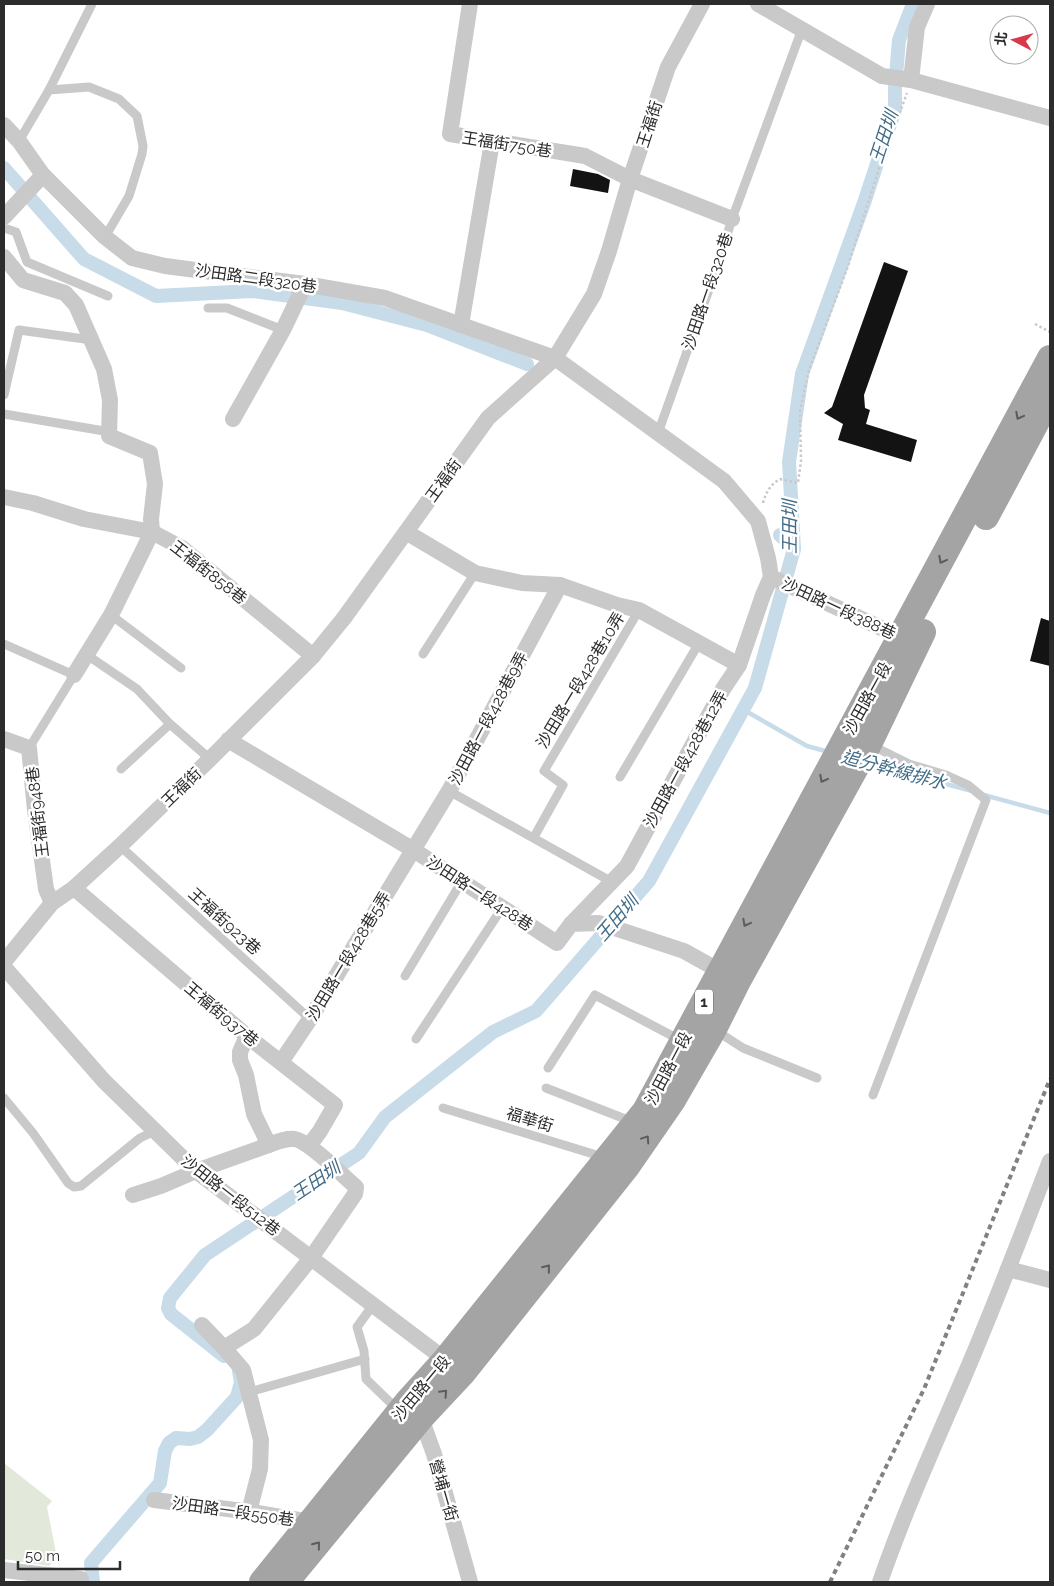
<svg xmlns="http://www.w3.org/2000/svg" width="1054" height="1586" viewBox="0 0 1054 1586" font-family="Raleway,'Noto Sans TC',sans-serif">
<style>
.green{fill:#e2e9da}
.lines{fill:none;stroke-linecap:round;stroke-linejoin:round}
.stream{stroke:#c7dce8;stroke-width:4.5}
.canal{stroke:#c7dce8;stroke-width:14}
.building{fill:#131313}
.path{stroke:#c9c9c9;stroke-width:2.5;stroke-dasharray:2.5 2.5;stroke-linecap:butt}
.service{stroke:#c9c9c9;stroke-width:9}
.minor{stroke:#c9c9c9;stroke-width:16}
.primary{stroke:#a4a4a4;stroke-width:26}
.rail{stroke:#818181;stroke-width:4;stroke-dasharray:5 4;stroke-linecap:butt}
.oneway{stroke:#5c5c5c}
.labels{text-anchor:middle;stroke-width:5;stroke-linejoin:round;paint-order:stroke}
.shield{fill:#fff;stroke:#6b6b6b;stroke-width:1}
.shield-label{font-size:15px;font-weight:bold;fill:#2c2c2c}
.street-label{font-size:16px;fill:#2c2c2c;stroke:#fff}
.water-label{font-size:18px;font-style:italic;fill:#416d88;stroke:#fff}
</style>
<rect width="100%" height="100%" fill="#fff"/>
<path class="green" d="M4,1463l48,38 -5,6 10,51 -8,8 -45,-7z"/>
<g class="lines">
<g class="stream">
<path d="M744,710l63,36 22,6"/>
<path d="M868,763l104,28"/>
<path d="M984,795l66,18"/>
</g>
<g class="canal">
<path d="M4,168l80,91 72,37 96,-5 90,12 85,22 100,39"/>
<path d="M780,535l14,14"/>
<path d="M224,1356l-53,-42 -3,-6 2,-10 35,-43 154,-102 26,-36 108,-85 43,-21 113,-130 106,-193 39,-139 -5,-87 13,-88 62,-171 31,-94v-21l4,-48 14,-36"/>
<path d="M93,1582l-2,-19 69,-80 5,-32 4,-8 7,-5 14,1 8,-2 9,-7 30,-33 4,-15 -2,-11"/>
</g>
</g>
<g class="building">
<path d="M573,169l25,5 12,6 -2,13 -38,-7z"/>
<path d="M884,262l24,9 -44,124 1,13 5,2 -4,14 51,16 -6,22 -73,-22 5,-16 -19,-11 8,-6z"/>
<path d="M1041,618l9,3v45l-20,-5z"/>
</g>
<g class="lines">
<g class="path">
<path d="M1035,324l15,8"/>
<path d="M763,503c3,-11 7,-18 17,-24l18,4 3,-22 -1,-50 9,-41 38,-101 32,-100 28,-76"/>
</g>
<g class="service">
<path d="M49,90l40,-3 30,12 18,17 6,30 -1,8 -13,42 -24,41"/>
<path d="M19,141l30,-51 43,-86"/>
<path d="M4,228l12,4 11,30 81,34"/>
<path d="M208,308h19l56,22"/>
<path d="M4,395l15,-65 73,10"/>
<path d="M4,414l106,18"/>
<path d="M658,433l58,-163 16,-51 70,-190"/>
<path d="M111,615l70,53"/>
<path d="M4,644l70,31 -45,73"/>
<path d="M423,654l52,-81"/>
<path d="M87,655l50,34 33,35 40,35"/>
<path d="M871,745l38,19 37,11 22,10 18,15 -113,295"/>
<path d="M121,769l49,-45"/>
<path d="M620,777l79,-134"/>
<path d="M449,791l163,91"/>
<path d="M534,837l29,-52 -19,-14 95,-161"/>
<path d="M120,846l190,173"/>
<path d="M405,976l57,-95"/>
<path d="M715,1030l28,18 74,30"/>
<path d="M416,1039l86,-131"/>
<path d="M548,1068l47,-73 85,45"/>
<path d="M546,1088l87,34"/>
<path d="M4,1098l29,35 35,50 6,4 7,-1 59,-48 15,-7"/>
<path d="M443,1108l160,49"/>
<path d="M373,1305l-16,22 7,24 2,28 32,31"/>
<path d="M249,1392l116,-33"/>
</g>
<g class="minor">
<path d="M470,4l-20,130 135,22 45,23 102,40"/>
<path d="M758,4l124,72 29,4 139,38"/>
<path d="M911,80l6,-53 10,-23"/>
<path d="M4,125l15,16 24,34 62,62 27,21 33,8 140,18 80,14 170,60 169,123 34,40 10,37 3,19 136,63"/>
<path d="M4,217l39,-42"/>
<path d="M4,257l19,23 42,13 11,12 28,64 6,31 -1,36 41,17 5,31 -4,35 1,13 -41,83 -37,60"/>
<path d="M461,325l31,-183"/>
<path d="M233,419l50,-89 22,-46"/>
<path d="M4,497l29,6 51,16 68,13 30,16 131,108"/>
<path d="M406,532l69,41 47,10 38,2 57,20 22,5 100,55"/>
<path d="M4,739l25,9 6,62 11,79 6,14"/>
<path d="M228,740l184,109 145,94 14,-19 28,-1 85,28 43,24"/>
<path d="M74,888l173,148 88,69 -15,26 -11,15"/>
<path d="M571,924l56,-58 96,-177 16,-24 24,-70 8,-18"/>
<path d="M4,962l48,-59 22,-15 46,-42 90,-87 103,-103 31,-38 144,-200 67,-60 39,-64 15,-43 21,-72 38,-112 34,-63"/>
<path d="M4,967l100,114 92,90 255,193"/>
<path d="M281,1062l29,-43 139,-228 111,-206"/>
<path d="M133,1195l28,-9 35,-15 73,-26 -15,-31 -8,-39 -6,-15v-8l7,-16"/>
<path d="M1008,1269l42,11"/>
<path d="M202,1325l22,23 30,-19 57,-71 44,-64 1,-7c-13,-11 -46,-45 -61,-48 -10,-1 -18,3 -26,6"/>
<path d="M224,1348l19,22 18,70 -1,29 -9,35 1,8"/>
<path d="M417,1413l4,5 13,36 36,128"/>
<path d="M154,1500l98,12 59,10"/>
<path d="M4,1570l77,9"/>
<path d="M880,1582c25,-72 56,-140 86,-210 30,-70 57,-141 84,-211"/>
</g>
<g class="primary">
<path d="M986,517l64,-120"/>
<path d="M262,1582l146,-181 37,-41 200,-249 405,-753"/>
<path d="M286,1582l135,-164 42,-45 163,-205 47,-68 41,-71 24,-48 131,-237 54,-112"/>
</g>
<path class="rail" d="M830,1582l94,-193 126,-310"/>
</g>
<defs><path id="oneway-chevron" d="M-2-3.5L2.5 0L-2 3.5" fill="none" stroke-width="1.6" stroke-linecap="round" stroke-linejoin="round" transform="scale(1.25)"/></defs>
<g class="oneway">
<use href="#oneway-chevron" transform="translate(1019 416) rotate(118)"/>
<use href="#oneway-chevron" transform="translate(942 560) rotate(118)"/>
<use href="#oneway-chevron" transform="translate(823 779) rotate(118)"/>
<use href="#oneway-chevron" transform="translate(746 923) rotate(118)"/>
<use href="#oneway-chevron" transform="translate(646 1139) rotate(-56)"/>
<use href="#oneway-chevron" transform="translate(547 1268) rotate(-51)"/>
<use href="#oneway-chevron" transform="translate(444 1393) rotate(-47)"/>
<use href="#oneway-chevron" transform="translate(317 1545) rotate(-51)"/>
</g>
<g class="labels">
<rect class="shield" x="695" y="989.5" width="18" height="25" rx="4"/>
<g class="shield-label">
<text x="704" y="1007">1</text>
</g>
<g class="street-label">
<text transform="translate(649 124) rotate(-72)" y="6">王福街</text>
<text transform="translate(507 144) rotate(9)" y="6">王福街750巷</text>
<text transform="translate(256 278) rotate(8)" y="6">沙田路二段320巷</text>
<text transform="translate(707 291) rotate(-71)" y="6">沙田路一段320巷</text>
<text transform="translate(443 480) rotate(-54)" y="6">王福街</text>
<text transform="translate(209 572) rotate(38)" y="6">王福街858巷</text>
<text transform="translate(839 608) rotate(25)" y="6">沙田路一段388巷</text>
<text transform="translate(580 680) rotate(-59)" y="6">沙田路一段428巷10弄</text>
<text transform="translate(867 698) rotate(-61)" y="6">沙田路一段</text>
<text transform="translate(488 718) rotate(-62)" y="6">沙田路一段428巷9弄</text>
<text transform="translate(685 759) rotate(-61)" y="6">沙田路一段428巷12弄</text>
<text transform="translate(181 787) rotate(-44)" y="6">王福街</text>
<text transform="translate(37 812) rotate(-97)" y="6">王福街948巷</text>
<text transform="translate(480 893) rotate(33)" y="6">沙田路一段428巷</text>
<text transform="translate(225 921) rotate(42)" y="6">王福街923巷</text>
<text transform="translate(348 956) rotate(-59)" y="6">沙田路一段428巷5弄</text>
<text transform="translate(222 1014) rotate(40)" y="6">王福街937巷</text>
<text transform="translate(668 1068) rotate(-62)" y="6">沙田路一段</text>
<text transform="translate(530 1119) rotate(17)" y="6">福華街</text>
<text transform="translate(231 1195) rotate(38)" y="6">沙田路一段512巷</text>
<text transform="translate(421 1388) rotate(-50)" y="6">沙田路一段</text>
<text transform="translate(444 1490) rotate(74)" y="6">營埔一街</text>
<text transform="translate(233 1511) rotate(8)" y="6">沙田路一段550巷</text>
</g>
<g class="water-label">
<text transform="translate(884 137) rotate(-72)" y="6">王田圳</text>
<text transform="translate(790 527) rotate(-90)" y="6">王田圳</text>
<text transform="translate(894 770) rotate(15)" y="6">追分幹線排水</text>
<text transform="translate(617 918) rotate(-49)" y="6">王田圳</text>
<text transform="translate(316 1181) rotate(-34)" y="6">王田圳</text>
</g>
</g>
<rect width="1054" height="1586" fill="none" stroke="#2c2c2c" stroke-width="10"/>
<g transform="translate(1014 40) rotate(276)"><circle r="24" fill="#ffffff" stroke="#ababab"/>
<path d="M0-4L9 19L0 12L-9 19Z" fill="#d83948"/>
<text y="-8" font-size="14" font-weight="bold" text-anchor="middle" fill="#2c2c2c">北</text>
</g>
<path d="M18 1561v8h102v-8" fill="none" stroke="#2c2c2c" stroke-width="2.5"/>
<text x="25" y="1561" font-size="15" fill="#2c2c2c" stroke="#ffffff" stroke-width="4" paint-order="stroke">50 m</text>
</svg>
